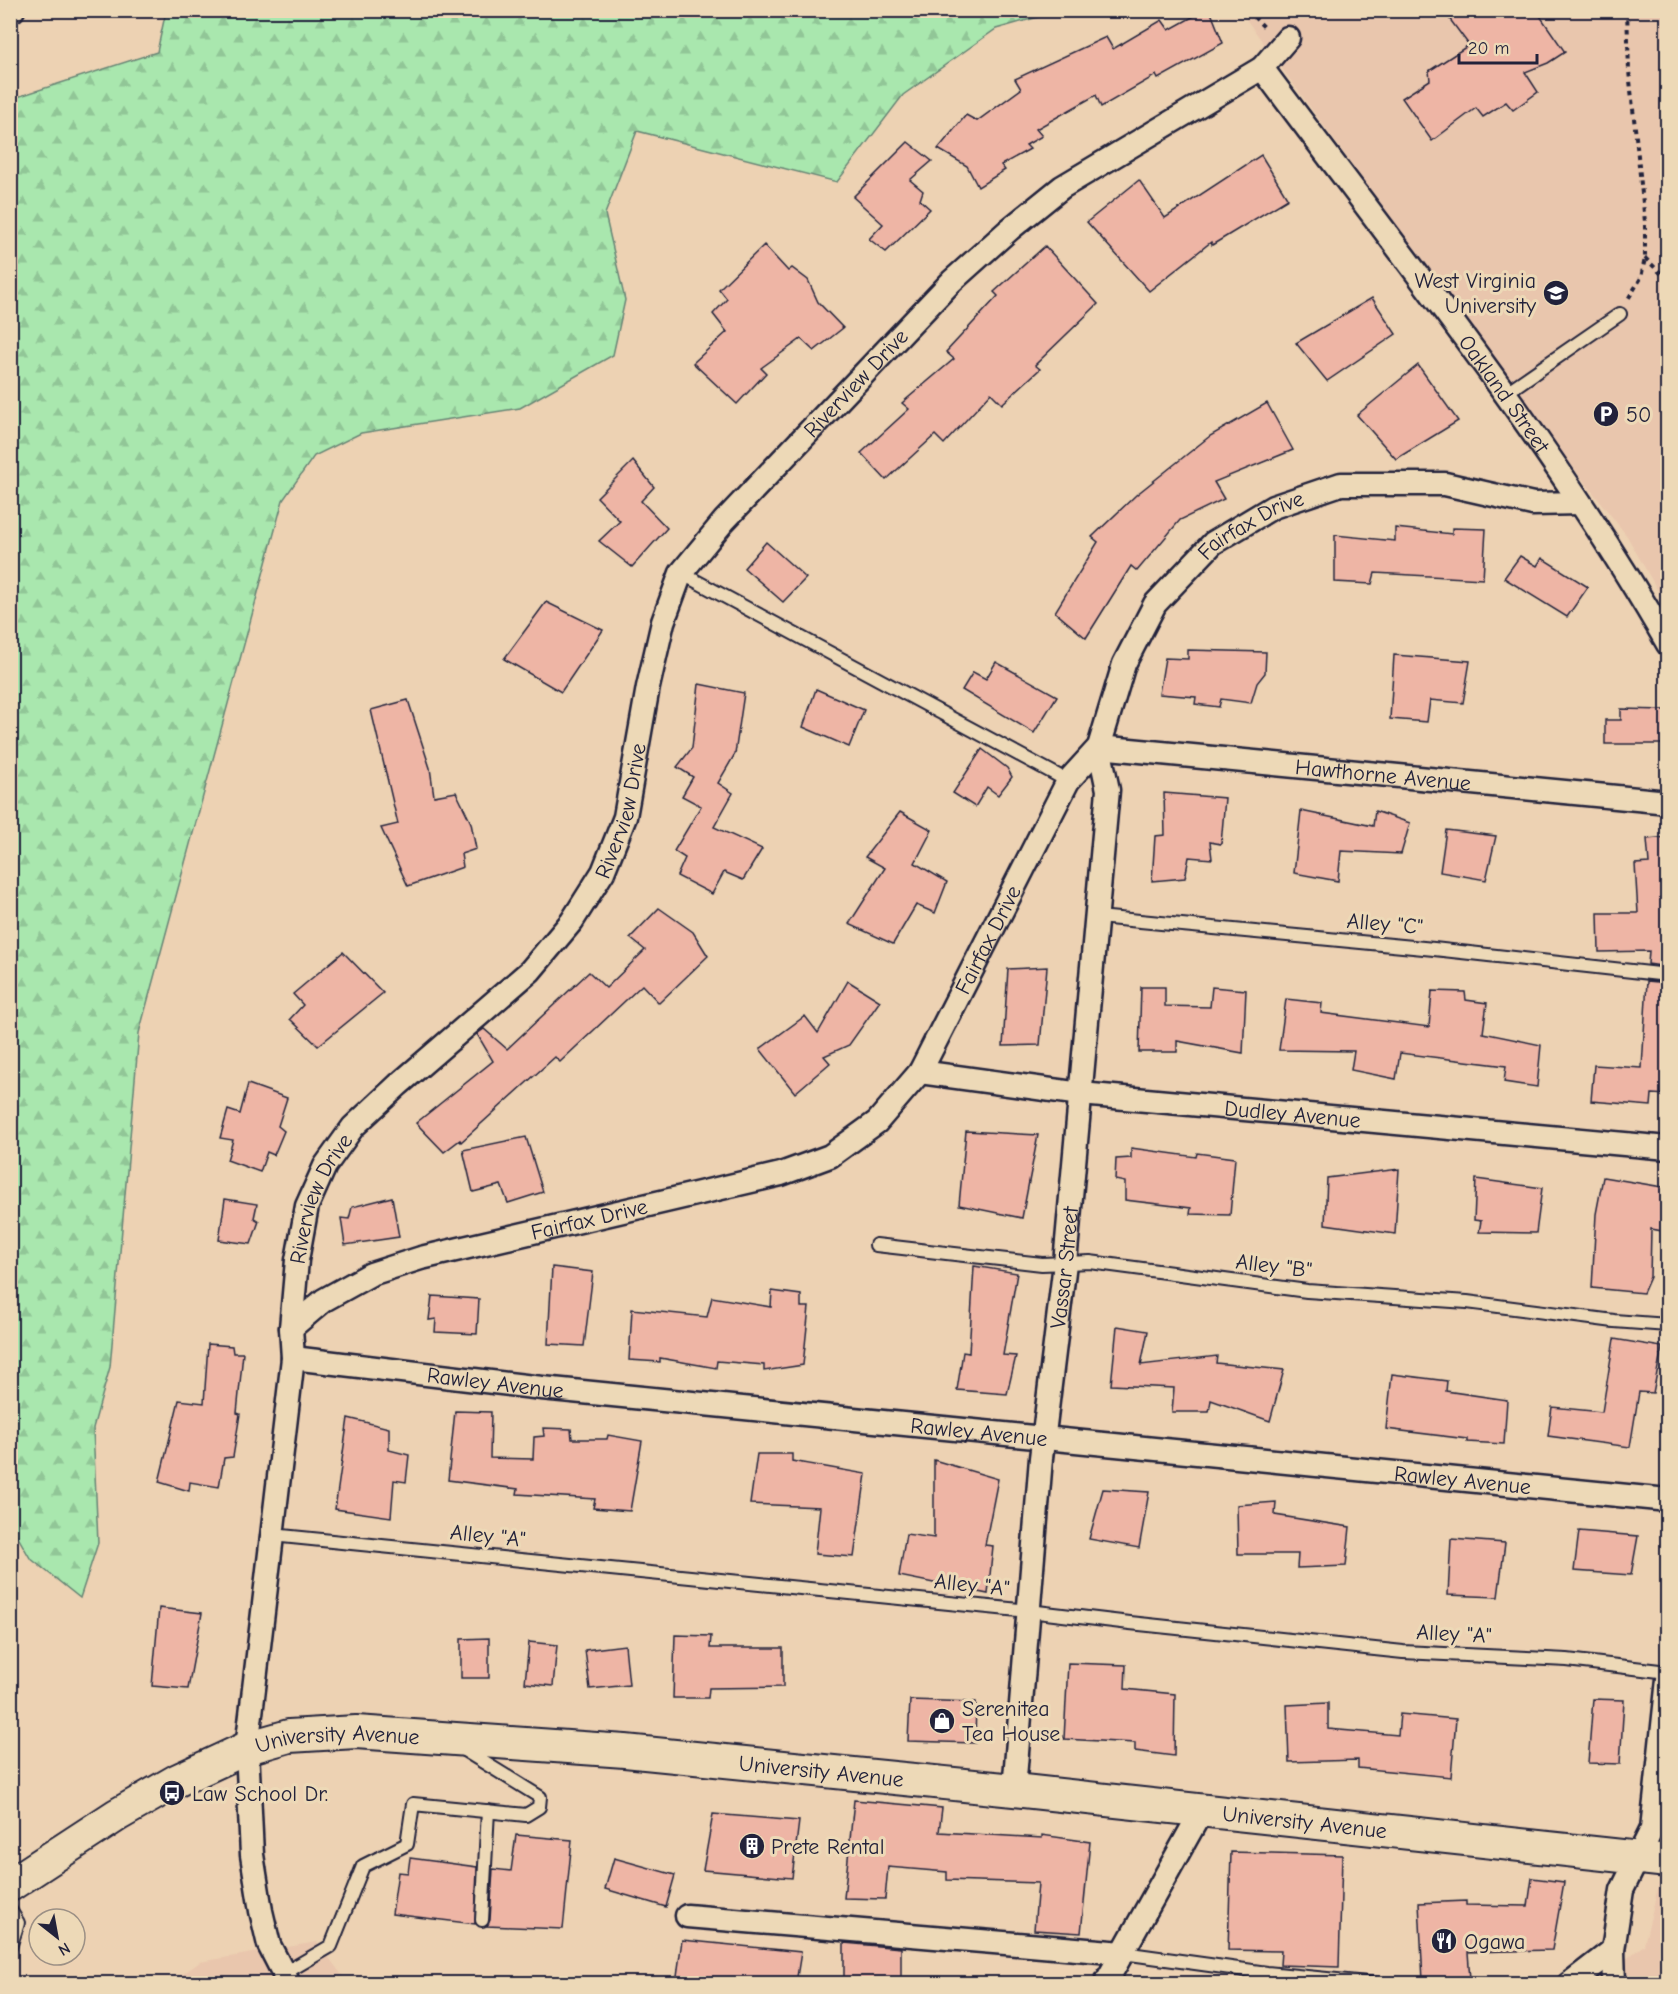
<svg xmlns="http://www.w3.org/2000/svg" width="1678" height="1994" viewBox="0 0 1678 1994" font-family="'Comic Neue',sans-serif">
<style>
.built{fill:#e9c6ad}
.forest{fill:url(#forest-firs);stroke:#668474;stroke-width:1.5}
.building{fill:#eeb5a5;stroke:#22223b;stroke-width:1.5}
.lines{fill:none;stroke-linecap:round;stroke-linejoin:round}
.lane-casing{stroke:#22223b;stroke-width:16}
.street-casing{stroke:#22223b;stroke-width:27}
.secondary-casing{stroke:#22223b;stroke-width:36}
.path{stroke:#22223b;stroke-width:4;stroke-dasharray:4.5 4.5;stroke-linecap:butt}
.lane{stroke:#edd9b7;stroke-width:12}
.street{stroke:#edd9b7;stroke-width:22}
.secondary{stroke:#edd9b7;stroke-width:32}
.labels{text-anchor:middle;stroke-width:6;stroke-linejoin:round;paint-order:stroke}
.poi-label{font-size:22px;fill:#22223b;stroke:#edd9b7;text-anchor:start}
.street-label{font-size:22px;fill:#22223b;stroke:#edd9b7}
</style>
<defs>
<pattern id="forest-firs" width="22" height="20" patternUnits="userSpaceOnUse" patternTransform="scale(1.5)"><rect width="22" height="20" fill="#a9e7ae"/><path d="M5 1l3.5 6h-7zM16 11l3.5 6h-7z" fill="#91c697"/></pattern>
</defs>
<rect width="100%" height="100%" fill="#edd2b3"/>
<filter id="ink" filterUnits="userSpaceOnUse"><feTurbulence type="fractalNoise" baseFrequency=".0167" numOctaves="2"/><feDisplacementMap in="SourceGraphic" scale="12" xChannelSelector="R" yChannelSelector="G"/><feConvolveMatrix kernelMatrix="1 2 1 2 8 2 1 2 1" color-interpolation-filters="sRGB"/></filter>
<g filter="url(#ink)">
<g class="built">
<path d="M1248,10l419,1v596l-40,-71 -58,-74 -326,-447z"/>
<path d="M1667,1850v133l-73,1 50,-39z"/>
<path d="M317,1942l31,41 -179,1 31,-22z"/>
</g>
<path class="forest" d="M166,11h922l-32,1 -60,17 -93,66 -66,87 -200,-51 -32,83 20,86 -12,55 -93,53 -159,25 -47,23 -31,44 -144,533 -29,334 -17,61 5,115 -18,55 -50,-40 -19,-33v-1426l146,-47z"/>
<g class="building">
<path d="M1205,10h5l13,33 -65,36 -2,-4 -55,32 -5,-12 -60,34 6,7 -16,9 4,4 -29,16 4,5 -27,17 -11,-21 -29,-17 28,-34 11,6 44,-32 -6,-10 91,-42 7,12 49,-29 7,10z"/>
<path d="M1443,10h93l29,42 -17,11 -23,9 13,20 -25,18 -7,-8 -23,15 -7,-9 -44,33 -30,-43 28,-18 -1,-9 40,-26z"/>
<path d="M908,142l24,19 -22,19 13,11 -3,9 10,9 -44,43 -17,-13 14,-15 -30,-27z"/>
<path d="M1261,155l27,44 -76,46 -1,-3 -62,49 -62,-69 52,-42 26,38z"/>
<path d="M764,245l24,26 4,-3 16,12 10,22 25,26 -29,23 -13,-12 -40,29 5,5 -29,31 -44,-41 34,-31 -14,-18 14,-15 -8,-10z"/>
<path d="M1045,246l53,58 -63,61 5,4 -38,35 -11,-11 -47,51 -9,-9 -49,45 -25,-27 48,-44 -7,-6 52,-44 -8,-7 52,-56 -4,-4z"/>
<path d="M1372,298l24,36 -69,47 -31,-38z"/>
<path d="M1418,365l40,56 -62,38 -39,-44z"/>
<path d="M1267,403l26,47 -79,32 10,17 -44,21 -43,51 -6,-5 -45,72 -31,-26 43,-70 -6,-5 44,-42 74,-59z"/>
<path d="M633,461l21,26 -13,14 26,27 -35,39 -33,-26 21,-20 -23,-24z"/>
<path d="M1395,528l57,6v-6l34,1 -3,50 -108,-6 -3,11 -37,-2v-47l60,6z"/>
<path d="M766,542l40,36 -23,24 -39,-34z"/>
<path d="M1520,556l17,10 5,-8 46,29 -21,30 -63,-39z"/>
<path d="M546,602l57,28 -42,62 -57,-33z"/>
<path d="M1188,650l78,2 -1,21 -8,10 -6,20 -30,-4 -2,8 -24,-3 1,-7 -37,-3 6,-36 23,1z"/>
<path d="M1394,655l76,6 -7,42 -33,-3 -3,22 -37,-3z"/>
<path d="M996,662l61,34 -23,37 -72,-43 11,-18 13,7z"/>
<path d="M699,684l45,9 -9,61 -17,29 15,10 -19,34 48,22 -19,31 -19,-8 -12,22 -35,-18 8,-18 -11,-7 27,-45 -19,-10 11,-19 -16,-10 15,-19z"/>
<path d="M816,689l48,21 -15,37 -46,-20z"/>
<path d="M408,700l22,68 4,28 22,-4 15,31 5,26 -15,5 2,13 -55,19 -27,-58 17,-4 -27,-114z"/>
<path d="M1621,709l44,1v34h-60v-24h16z"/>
<path d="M982,749l25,19 5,9 -14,18 -11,-8 -12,20 -22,-14z"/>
<path d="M1164,793l61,5 -4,46 -11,-2 2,17 -23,-2 -4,21 -33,3 3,-45 10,-1z"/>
<path d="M1301,811l72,15 2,-15 35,12 -9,31 -60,-3 -3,30 -44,-8z"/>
<path d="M900,812l32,18 -17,33 32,19 -12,31 -19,-8 -23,39 -44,-20 36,-56 -20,-11z"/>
<path d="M1446,830l50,6 -10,44 -46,-8z"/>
<path d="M1668,837v130l-20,-3 1,-13 -50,1 -1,-39h40l-3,-49 14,-1 -2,-24z"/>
<path d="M659,908l34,24 15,24 -49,47 -17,-18 -82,77 -5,-5 -94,85 -1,-2 -16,12 -28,-29 77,-62 -16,-27 7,-5 23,20 82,-77 17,16 39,-38 -15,-12z"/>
<path d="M343,952l40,41 -65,53 -28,-27 13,-14 -10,-11z"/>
<path d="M1047,967l-7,78 -37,1 5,-77z"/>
<path d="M848,981l32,20 -31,44 -25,11 6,7 -35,30 -35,-44 45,-33 13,17z"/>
<path d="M1647,981l21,2v112l-16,-1 -1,12 -60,-5 3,-36 48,3z"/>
<path d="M1141,987h24v19l45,1 2,-20 34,3 -3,63 -66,-12v11h-38z"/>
<path d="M1432,991l33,1 1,8 21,3 -4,30 58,12 -4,42 -33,-5 2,-16 -106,-13 -4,26 -45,-9 3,-19 -75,-1 7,-51 36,4 -1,10 108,14z"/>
<path d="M248,1084l39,14 -9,28 6,5 -10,24 -7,-3 -7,20 -33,-12 6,-20 -13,-2 8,-28 12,4z"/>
<path d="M966,1131l72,4 -16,83 -63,-13z"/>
<path d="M526,1137l17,55 -35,11 -7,-18 -28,7 -10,-42z"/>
<path d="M1131,1148l65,9 1,-4 38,5 -5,57 -40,-1 1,-6 -66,-8v-18l-10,-2 1,-21 15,-1z"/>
<path d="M1399,1169l-4,65 -70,-10 2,-46z"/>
<path d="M1603,1177l65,11v44l-17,-3 -1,48 -7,16 -51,-5 4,-74z"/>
<path d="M1476,1179l66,9 -6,45 -57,-1 2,-11 -7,-1z"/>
<path d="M392,1197l7,40 -54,8 -4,-27 8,1 3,-12z"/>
<path d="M225,1199l32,5 -3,14 5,3 -8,23 -32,-4z"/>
<path d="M974,1266l43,7 -14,82 13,1 -9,38 -50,-4 6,-38 6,1z"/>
<path d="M552,1267l41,5 -9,74 -36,-2z"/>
<path d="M772,1291l29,4v12h8l-6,58 -39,6v-6l-47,-4 -1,7 -56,-10v4l-31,-2 3,-51 75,8 5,-20 59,10z"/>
<path d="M432,1296l47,3 -2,35 -42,-2 1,-13 -7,1z"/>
<path d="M1117,1326l31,5 -7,34 76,-9 -1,7 68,7 -14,51 -59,-21 -2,12h-37l2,-24 -63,-3z"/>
<path d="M1614,1339l48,8 -9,46 -14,-1 -9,55 -82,-11 4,-29 50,5z"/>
<path d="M208,1344l24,2 1,7h10l-6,60 3,1 -7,43 -9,1 -5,29 -29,-5 -1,9 -30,-9 20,-82 25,3z"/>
<path d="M1392,1374l55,7 -1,10 61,9 -3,44 -37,-2v-3l-81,-10z"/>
<path d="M455,1411l36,1 -1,46 43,1 1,-22 10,-1 -1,-8 28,1 1,10h35l1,-4 34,6 -12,70 -37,-3 2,-9 -78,-5 1,-5 -70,-9z"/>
<path d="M348,1418l41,10v22l20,5 -3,27 -12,-2 -3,37 -56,-8z"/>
<path d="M757,1454h35v7l74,13 -12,83 -39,-3 5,-47 -70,-3z"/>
<path d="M934,1460l64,19 -13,66 8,1 -5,48 -89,-18 7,-42 28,4z"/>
<path d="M1103,1489l46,3 -10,56 -50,-9z"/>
<path d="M1276,1502l-1,13 75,12 -4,39 -49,2 1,-14h-60l-1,-49z"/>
<path d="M1579,1531l59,5 -7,39 -57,-4z"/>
<path d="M1451,1539l54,4 -7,54 -50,-2z"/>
<path d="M159,1608l43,5 -14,76 -36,-3z"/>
<path d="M675,1635l36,1 -1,12h73v39l-74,1 -1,10h-35z"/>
<path d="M489,1638v40h-28v-39z"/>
<path d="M529,1642l28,3 -4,41 -28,-3z"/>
<path d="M625,1645l4,40 -39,4 -5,-39z"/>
<path d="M1068,1663l58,2 -1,24 50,5 -1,62 -39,-5v-8l-71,-4z"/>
<path d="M1593,1699l31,1 -4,64 -32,-1z"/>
<path d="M910,1700l66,2 -1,41 -67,-2z"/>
<path d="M1328,1703v26l70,6 2,-21 56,5 -5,58 -93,-9v-8l-69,2 -2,-57z"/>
<path d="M854,1800l88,8 -3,24 103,6v-3l48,7 -9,91 -47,-3 4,-47 -91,-3v-8l-59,-5 -3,32 -41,-1z"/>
<path d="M713,1814l86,7 -7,57 -89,-8z"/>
<path d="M516,1835l56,5 -9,89 -76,-3 3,-6 3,-51 18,2z"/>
<path d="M1231,1852l111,3 -3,112 -59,-2 1,-14 -53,-1z"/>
<path d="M410,1858l67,9 -2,57 -83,-10 6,-42 10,1z"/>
<path d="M614,1858l61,17 -9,32 -61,-18z"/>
<path d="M1532,1878l32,4 -12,68 -84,2 2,27 -47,2 -4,-78 47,-2v4l62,1z"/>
<path d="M682,1940l119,12 -5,31h-120z"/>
<path d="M844,1943l57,5v35h-57z"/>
</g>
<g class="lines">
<g class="lane-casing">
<g id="lane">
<path d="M1504,394l116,-80"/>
<path d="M681,573l387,208"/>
<path d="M1098,917l336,32 234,26"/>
<path d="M876,1245l166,19 48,-2 217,29 160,11 147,19 54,4"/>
<path d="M272,1535l757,76 101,12 273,29 164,8 101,12"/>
<path d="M10,1910l8,13 -8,24"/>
<path d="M482,1920l6,-109"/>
<path d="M1123,1953l144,20 110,11"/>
<path d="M283,1974l48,-28 32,-80 44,-22 6,-40 113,11 13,-8 1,-10 -81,-50"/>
</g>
</g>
<g class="street-casing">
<g id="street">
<path d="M10,11l3,-1"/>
<path id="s1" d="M1262,68c140,188 289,372 406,576"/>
<path id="s2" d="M920,1072l161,22 587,54"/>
<path id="s3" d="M291,1328l33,-28 47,-26 50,-16 360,-84 49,-18 47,-34 43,-50 148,-291 31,-34 25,-83 31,-60 58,-61 60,-36 68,-23h104l88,20 47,-1"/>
<path id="s4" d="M293,1358l249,30 1126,112"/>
<path id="s5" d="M1014,1790l27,-332 24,-195 43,-473 -9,-43 569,55"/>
<path d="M687,1916l436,37"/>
<path id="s6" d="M289,1984l-20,-39 -8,-34 -9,-56 -5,-107 46,-390 -2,-30 6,-68 10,-54 18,-40 28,-39 45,-42 132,-114 42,-50 31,-49 22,-55 23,-130 15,-65 18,-49 43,-52 228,-240 58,-52 52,-42 200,-119 26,-30"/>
<path d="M1105,1984l96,-172"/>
<path d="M1569,1984l44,-34"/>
<path d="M1614,1984l-1,-34 9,-60 30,-61 16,-150"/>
</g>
</g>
<g class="secondary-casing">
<g id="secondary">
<path id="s7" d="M10,1885l107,-70 61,-35 69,-32 42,-12 67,-4 269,19 389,39 654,71"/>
</g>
</g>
<g class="path">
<path d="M1262,10l-7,8 11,11"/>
<path d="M1627,10l2,61 16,151v36l-4,20 -13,21"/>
<path d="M1645,258l23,22"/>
</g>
<use href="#lane" class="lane"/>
<use href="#street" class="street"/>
<use href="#secondary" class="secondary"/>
</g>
</g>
<defs>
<g id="university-disc" transform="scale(1.35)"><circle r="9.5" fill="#22223b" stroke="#edd9b7"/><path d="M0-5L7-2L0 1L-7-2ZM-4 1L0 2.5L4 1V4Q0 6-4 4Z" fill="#fff"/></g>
<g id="parking-disc" transform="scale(1.35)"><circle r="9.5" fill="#22223b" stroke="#edd9b7"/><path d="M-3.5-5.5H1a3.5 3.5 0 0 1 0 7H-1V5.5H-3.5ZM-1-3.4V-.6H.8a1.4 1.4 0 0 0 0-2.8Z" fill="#fff"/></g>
<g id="shop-disc" transform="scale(1.35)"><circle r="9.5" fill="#22223b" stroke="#edd9b7"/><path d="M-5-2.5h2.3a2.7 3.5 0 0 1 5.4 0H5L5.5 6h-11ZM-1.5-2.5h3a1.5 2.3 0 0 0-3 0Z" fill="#fff"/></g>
<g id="bus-disc" transform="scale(1.35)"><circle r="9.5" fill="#22223b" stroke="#edd9b7"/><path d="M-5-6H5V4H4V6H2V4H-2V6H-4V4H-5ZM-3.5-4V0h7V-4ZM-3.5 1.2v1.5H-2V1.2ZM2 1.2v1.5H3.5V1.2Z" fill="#fff"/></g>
<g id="building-disc" transform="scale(1.35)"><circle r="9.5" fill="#22223b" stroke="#edd9b7"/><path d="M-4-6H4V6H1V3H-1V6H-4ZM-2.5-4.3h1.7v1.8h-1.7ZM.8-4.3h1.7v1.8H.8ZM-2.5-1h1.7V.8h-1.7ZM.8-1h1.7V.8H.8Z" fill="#fff"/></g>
<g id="restaurant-disc" transform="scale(1.35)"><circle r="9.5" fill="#22223b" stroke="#edd9b7"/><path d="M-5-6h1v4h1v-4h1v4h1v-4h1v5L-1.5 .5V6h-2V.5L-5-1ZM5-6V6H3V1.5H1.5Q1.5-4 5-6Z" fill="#fff"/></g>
</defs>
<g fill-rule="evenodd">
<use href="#university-disc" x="1556" y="293"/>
<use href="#parking-disc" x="1606" y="414"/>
<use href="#shop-disc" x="942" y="1721"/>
<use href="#bus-disc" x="172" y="1793"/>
<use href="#building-disc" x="752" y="1846"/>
<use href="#restaurant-disc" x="1444" y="1941"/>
</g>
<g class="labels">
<g class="poi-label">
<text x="1536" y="288" text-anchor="end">West Virginia<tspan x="1536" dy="25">University</tspan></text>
<text x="1626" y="422">50</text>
<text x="962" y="1716">Serenitea<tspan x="962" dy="25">Tea House</tspan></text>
<text x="192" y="1801">Law School Dr.</text>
<text x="771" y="1854">Prete Rental</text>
<text x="1464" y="1949">Ogawa</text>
</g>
<g class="street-label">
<text dy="8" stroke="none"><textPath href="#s6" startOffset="1808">Riverview Drive</textPath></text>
<text dy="8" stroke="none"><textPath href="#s1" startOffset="406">Oakland Street</textPath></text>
<text dy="8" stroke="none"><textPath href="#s3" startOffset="1348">Fairfax Drive</textPath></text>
<text dy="8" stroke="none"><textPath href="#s5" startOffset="1334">Hawthorne Avenue</textPath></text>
<text dy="8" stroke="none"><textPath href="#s6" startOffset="1304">Riverview Drive</textPath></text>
<text transform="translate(1385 923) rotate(5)" y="8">Alley "C"</text>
<text dy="8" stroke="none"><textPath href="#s3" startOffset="844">Fairfax Drive</textPath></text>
<text dy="8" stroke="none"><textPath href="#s2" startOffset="375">Dudley Avenue</textPath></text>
<text dy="8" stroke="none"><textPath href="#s6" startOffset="800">Riverview Drive</textPath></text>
<text dy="8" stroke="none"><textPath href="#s3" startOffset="322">Fairfax Drive</textPath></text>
<text transform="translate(1274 1265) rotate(7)" y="8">Alley "B"</text>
<text dy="8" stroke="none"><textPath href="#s5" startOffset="525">Vassar Street</textPath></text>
<text dy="8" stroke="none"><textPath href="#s4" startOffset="204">Rawley Avenue</textPath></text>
<text dy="8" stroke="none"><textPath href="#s4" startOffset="690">Rawley Avenue</textPath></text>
<text dy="8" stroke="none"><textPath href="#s4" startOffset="1176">Rawley Avenue</textPath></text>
<text transform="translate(488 1535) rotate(6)" y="8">Alley "A"</text>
<text transform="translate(972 1584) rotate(6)" y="8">Alley "A"</text>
<text transform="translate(1454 1633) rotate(3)" y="8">Alley "A"</text>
<text dy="8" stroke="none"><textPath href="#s7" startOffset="366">University Avenue</textPath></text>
<text dy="8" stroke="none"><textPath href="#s7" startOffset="852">University Avenue</textPath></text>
<text dy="8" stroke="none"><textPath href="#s7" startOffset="1338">University Avenue</textPath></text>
</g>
</g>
<rect width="1678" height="1994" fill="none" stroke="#edd9b7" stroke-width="36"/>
<rect x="18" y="18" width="1642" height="1958" fill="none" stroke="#22223b" stroke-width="2" filter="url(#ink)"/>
<g transform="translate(57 1937) rotate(149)"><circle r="28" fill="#edd9b7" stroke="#9c9085" stroke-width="1.5"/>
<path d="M0-4.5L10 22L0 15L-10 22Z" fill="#22223b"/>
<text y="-9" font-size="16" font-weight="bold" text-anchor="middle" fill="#22223b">N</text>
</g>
<path d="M1459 54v9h78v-9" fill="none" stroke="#22223b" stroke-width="3"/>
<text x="1468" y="54" font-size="18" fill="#22223b" stroke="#edd9b7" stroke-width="4.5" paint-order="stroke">20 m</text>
</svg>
